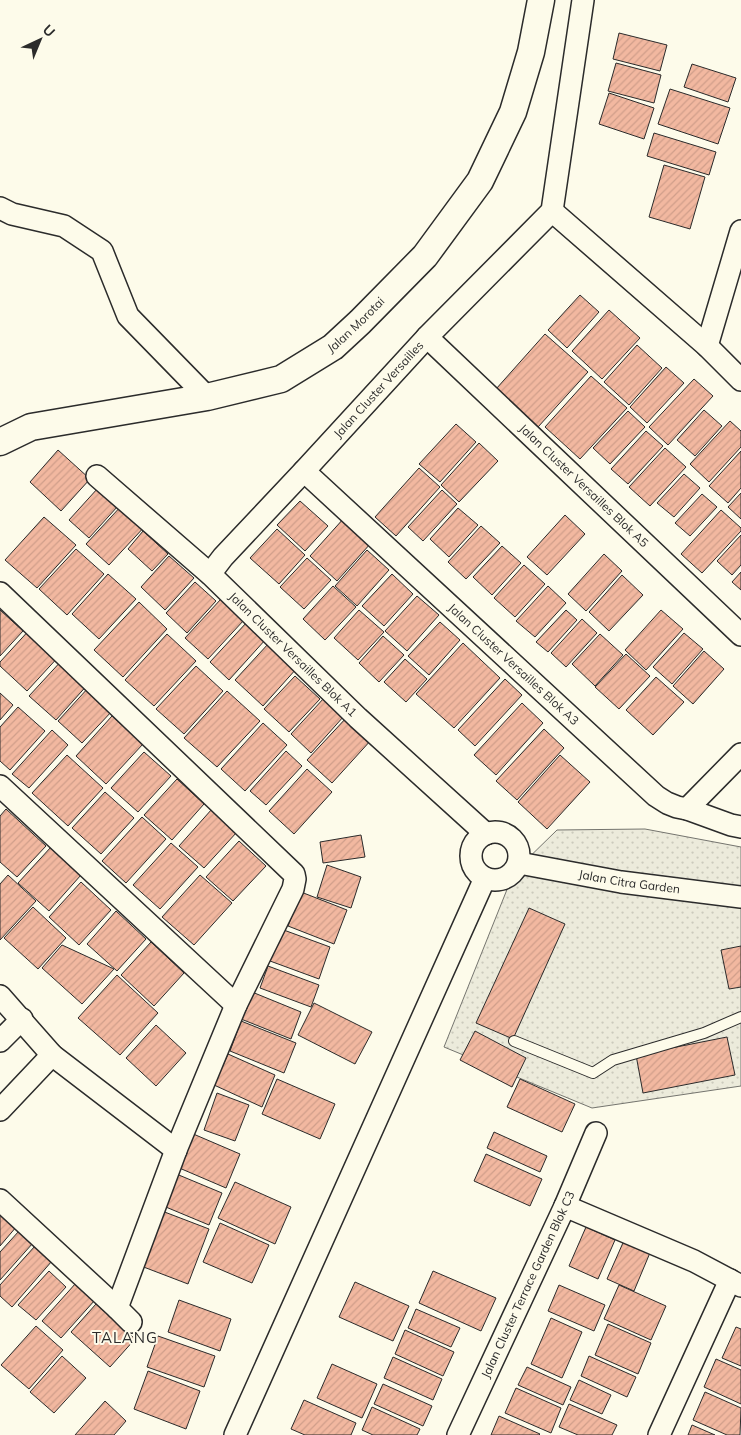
<svg xmlns="http://www.w3.org/2000/svg" width="741" height="1435" viewBox="0 0 741 1435" font-family="Mulish,sans-serif">
<style>
.park{fill:url(#park-dots);stroke:#74746e}
.building{fill:url(#building-hatch);stroke:#2b2b2b}
.lines{fill:none;stroke-linecap:round;stroke-linejoin:round}
.service-casing{stroke:#2b2b2b;stroke-width:12}
.minor-casing{stroke:#2b2b2b;stroke-width:24}
.tertiary-casing{stroke:#2b2b2b;stroke-width:29}
.service{stroke:#fdfbea;stroke-width:10}
.minor{stroke:#fdfbea;stroke-width:21}
.tertiary{stroke:#fdfbea;stroke-width:26}
.labels{text-anchor:middle;stroke-width:4;stroke-linejoin:round;paint-order:stroke}
.street-label{font-size:12px;fill:#2b2b2b;stroke:#fdfbea}
.quarter-label{font-size:15px;letter-spacing:1px;fill:#2b2b2b;stroke:#fdfbea}
</style>
<defs>
<pattern id="park-dots" width="8" height="8" patternUnits="userSpaceOnUse" patternTransform="scale(1.25)"><rect width="8" height="8" fill="#ecebdb"/><path d="M2 2h.1M6 6h.1" fill="none" stroke="#cbcabc" stroke-width="1.8" stroke-linecap="round"/></pattern>
<pattern id="building-hatch" width="6" height="6" patternUnits="userSpaceOnUse" patternTransform="scale(1.25)"><rect width="6" height="6" fill="#f2b8a0"/><path d="M-1 1l2-2M0 6l6-6M5 7l2-2" fill="none" stroke="#d09e8a"/></pattern>
</defs>
<rect width="100%" height="100%" fill="#fdfbea"/>
<path class="park" d="M645,829l96,18v239l-149,22 -148,-61 70,-175 43,-42z"/>
<g class="building">
<path d="M619,33l48,12 -7,26 -47,-12z"/>
<path d="M616,63l45,12 -7,28 -46,-12z"/>
<path d="M692,64l44,14 -8,24 -44,-15z"/>
<path d="M670,89l60,19 -12,36 -60,-20z"/>
<path d="M609,93l45,15 -10,31 -45,-15z"/>
<path d="M654,133l62,19 -7,23 -62,-19z"/>
<path d="M664,165l41,12 -15,52 -41,-12z"/>
<path d="M580,295l19,17 -32,36 -19,-18z"/>
<path d="M609,310l31,28 -38,41 -30,-28z"/>
<path d="M545,334l43,38 -50,55 -42,-38z"/>
<path d="M637,345l25,23 -33,37 -25,-23z"/>
<path d="M666,367l18,16 -37,40 -17,-16z"/>
<path d="M591,376l36,32 -47,51 -35,-32z"/>
<path d="M694,379l19,17 -45,49 -19,-18z"/>
<path d="M704,410l18,16 -27,30 -18,-16z"/>
<path d="M628,411l17,16 -35,37 -17,-16z"/>
<path d="M730,421l11,10v16l-32,35 -19,-18z"/>
<path d="M456,424l20,18 -36,40 -21,-18z"/>
<path d="M646,431l17,15 -35,38 -17,-15z"/>
<path d="M479,443l19,18 -39,41 -18,-17z"/>
<path d="M665,448l21,19 -36,39 -21,-19z"/>
<path d="M58,450l32,29 -29,32 -31,-29z"/>
<path d="M741,451v37l-13,15 -19,-17z"/>
<path d="M419,468l21,19 -44,49 -21,-19z"/>
<path d="M684,474l16,14 -26,29 -17,-14z"/>
<path d="M98,488l20,18 -29,32 -20,-18z"/>
<path d="M442,490l15,14 -34,37 -15,-14z"/>
<path d="M741,493v26l-13,-12z"/>
<path d="M702,494l15,13 -27,29 -15,-13z"/>
<path d="M300,501l28,25 -23,25 -28,-26z"/>
<path d="M124,503l23,21 -38,41 -23,-21z"/>
<path d="M458,508l20,17 -29,32 -19,-18z"/>
<path d="M721,510l20,18v3l-39,42 -21,-19z"/>
<path d="M565,515l20,19 -38,41 -20,-18z"/>
<path d="M44,517l32,28 -39,43 -32,-28z"/>
<path d="M344,518l27,25 -34,38 -27,-25z"/>
<path d="M481,526l19,17 -34,36 -18,-17z"/>
<path d="M277,529l28,26 -26,29 -29,-26z"/>
<path d="M143,531l25,23 -16,17 -24,-22z"/>
<path d="M741,535v30l-9,10 -15,-14z"/>
<path d="M502,546l19,17 -29,32 -19,-18z"/>
<path d="M76,549l28,25 -37,41 -28,-26z"/>
<path d="M367,550l22,20 -32,36 -22,-20z"/>
<path d="M604,554l18,17 -36,40 -18,-17z"/>
<path d="M169,556l25,22 -29,32 -24,-23z"/>
<path d="M307,558l24,22 -27,29 -24,-22z"/>
<path d="M524,565l21,19 -30,33 -21,-19z"/>
<path d="M741,572v18l-9,-8z"/>
<path d="M108,574l28,25 -37,40 -27,-25z"/>
<path d="M392,574l21,20 -29,32 -22,-20z"/>
<path d="M622,575l21,20 -34,36 -20,-19z"/>
<path d="M195,582l21,19 -29,32 -21,-20z"/>
<path d="M333,586l23,21 -31,33 -22,-21z"/>
<path d="M548,586l18,17 -31,34 -19,-16z"/>
<path d="M417,596l22,19 -32,36 -22,-20z"/>
<path d="M221,599l23,21 -36,39 -23,-21z"/>
<path d="M139,602l28,27 -44,48 -29,-27z"/>
<path d="M0,610l23,21 -23,25z"/>
<path d="M359,610l25,22 -26,28 -24,-22z"/>
<path d="M566,610l11,10 -29,32 -12,-10z"/>
<path d="M661,610l22,19 -37,41 -21,-20z"/>
<path d="M582,619l15,14 -31,34 -15,-14z"/>
<path d="M247,622l19,17 -37,41 -19,-18z"/>
<path d="M440,622l20,18 -31,35 -21,-19z"/>
<path d="M32,627l29,27 -34,37 -27,-25v-4z"/>
<path d="M684,633l19,16 -31,35 -19,-17z"/>
<path d="M167,634l29,27 -42,45 -29,-26z"/>
<path d="M600,634l23,21 -28,31 -23,-22z"/>
<path d="M383,636l21,19 -25,27 -20,-19z"/>
<path d="M269,643l28,25 -34,38 -28,-26z"/>
<path d="M463,643l37,35 -46,50 -38,-34z"/>
<path d="M704,651l20,18 -31,35 -20,-18z"/>
<path d="M626,654l24,22 -31,33 -24,-22z"/>
<path d="M64,658l26,24 -34,38 -27,-24z"/>
<path d="M405,659l22,20 -21,23 -22,-20z"/>
<path d="M196,666l27,25 -39,43 -28,-25z"/>
<path d="M295,676l25,23 -31,33 -25,-23z"/>
<path d="M656,677l28,25 -31,33 -27,-25z"/>
<path d="M505,679l17,16 -47,51 -17,-16z"/>
<path d="M89,687l24,23 -31,33 -24,-22z"/>
<path d="M227,691l33,30 -43,46 -33,-29z"/>
<path d="M0,693l13,12 -13,15z"/>
<path d="M324,698l20,18 -33,37 -20,-19z"/>
<path d="M522,703l21,20 -47,52 -22,-20z"/>
<path d="M18,707l27,24 -35,39 -10,-9v-34z"/>
<path d="M112,716l31,28 -37,40 -30,-28z"/>
<path d="M347,717l25,22 -40,44 -25,-23z"/>
<path d="M263,723l24,22 -42,46 -24,-22z"/>
<path d="M544,729l20,19 -47,52 -21,-19z"/>
<path d="M52,730l16,15 -39,43 -17,-14z"/>
<path d="M286,751l16,15 -36,39 -16,-14z"/>
<path d="M144,752l27,24 -33,36 -27,-24z"/>
<path d="M67,755l36,33 -35,38 -36,-33z"/>
<path d="M560,755l30,27 -43,47 -29,-27z"/>
<path d="M307,769l25,23 -38,42 -25,-23z"/>
<path d="M177,779l27,25 -32,36 -28,-25z"/>
<path d="M105,792l29,26 -33,36 -29,-26z"/>
<path d="M6,809l40,37 -29,31 -17,-15v-46z"/>
<path d="M212,809l25,23 -33,36 -25,-22z"/>
<path d="M142,817l24,22 -40,44 -24,-22z"/>
<path d="M361,835l4,22 -42,6 -3,-21z"/>
<path d="M239,841l27,25 -33,35 -27,-24z"/>
<path d="M171,843l27,24 -38,42 -27,-24z"/>
<path d="M51,847l30,28 -32,36 -31,-28z"/>
<path d="M327,865l34,12 -10,31 -34,-11z"/>
<path d="M8,875l28,26 -36,39v-56z"/>
<path d="M200,875l32,28 -38,42 -32,-28z"/>
<path d="M81,882l30,28 -32,35 -30,-28z"/>
<path d="M301,892l46,18 -13,34 -46,-18z"/>
<path d="M33,907l33,31 -28,31 -34,-31z"/>
<path d="M529,908l36,16 -52,115 -37,-16z"/>
<path d="M116,911l30,28 -29,32 -30,-27z"/>
<path d="M281,929l49,18 -11,32 -49,-18z"/>
<path d="M151,942l33,31 -30,33 -33,-31z"/>
<path d="M62,945l52,24 -32,35 -40,-36z"/>
<path d="M741,946v41l-12,2 -8,-39z"/>
<path d="M268,966l51,19 -8,22 -51,-19z"/>
<path d="M117,975l41,38 -38,42 -42,-37z"/>
<path d="M252,992l49,20 -10,27 -50,-20z"/>
<path d="M314,1003l58,29 -17,32 -57,-29z"/>
<path d="M241,1021l55,22 -12,30 -54,-22z"/>
<path d="M156,1025l30,28 -30,33 -30,-28z"/>
<path d="M475,1031l51,27 -14,29 -52,-27z"/>
<path d="M727,1037l8,38 -92,18 -7,-38z"/>
<path d="M228,1054l47,21 -13,32 -48,-22z"/>
<path d="M277,1079l58,25 -15,35 -58,-25z"/>
<path d="M520,1079l55,25 -13,28 -55,-25z"/>
<path d="M217,1093l32,12 -14,36 -31,-11z"/>
<path d="M494,1132l53,24 -7,16 -53,-24z"/>
<path d="M191,1133l49,21 -14,34 -49,-21z"/>
<path d="M486,1154l56,25 -12,27 -56,-25z"/>
<path d="M174,1173l48,20 -13,32 -48,-20z"/>
<path d="M235,1182l56,25 -16,37 -57,-26z"/>
<path d="M0,1211l17,15 -17,20z"/>
<path d="M162,1211l47,18 -21,55 -47,-18z"/>
<path d="M220,1223l49,22 -17,38 -49,-21z"/>
<path d="M586,1227l29,13 -17,39 -29,-13z"/>
<path d="M19,1231l14,12 -33,37v-28z"/>
<path d="M626,1236l26,12 -18,43 -27,-12z"/>
<path d="M35,1246l17,15 -40,46 -12,-11v-11z"/>
<path d="M49,1271l17,16 -30,33 -18,-15z"/>
<path d="M433,1271l63,27 -15,33 -62,-28z"/>
<path d="M355,1282l54,24 -16,35 -54,-24z"/>
<path d="M76,1283l19,17 -34,38 -19,-17z"/>
<path d="M559,1285l46,20 -11,26 -46,-20z"/>
<path d="M619,1285l47,21 -15,34 -47,-21z"/>
<path d="M179,1300l52,19 -11,32 -52,-19z"/>
<path d="M96,1304l39,35 -25,28 -39,-35z"/>
<path d="M416,1309l44,19 -9,19 -43,-19z"/>
<path d="M551,1318l31,14 -20,46 -31,-14z"/>
<path d="M608,1324l43,19 -13,31 -43,-19z"/>
<path d="M36,1326l27,24 -34,39 -28,-24z"/>
<path d="M736,1327l5,2v37l-19,-8z"/>
<path d="M405,1330l49,22 -11,24 -48,-22z"/>
<path d="M158,1336l57,20 -11,31 -57,-20z"/>
<path d="M62,1356l24,22 -32,35 -24,-21z"/>
<path d="M589,1356l47,21 -9,20 -46,-21z"/>
<path d="M393,1357l49,22 -9,21 -49,-22z"/>
<path d="M716,1359l25,11v34l-37,-17z"/>
<path d="M332,1364l45,20 -15,34 -45,-20z"/>
<path d="M527,1367l44,20 -8,18 -45,-20z"/>
<path d="M148,1371l52,20 -14,38 -52,-20z"/>
<path d="M579,1380l32,15 -9,19 -32,-14z"/>
<path d="M383,1384l49,22 -9,20 -49,-22z"/>
<path d="M516,1388l45,20 -10,25 -46,-20z"/>
<path d="M705,1392l36,16 -1,27h-13l-34,-15z"/>
<path d="M304,1400l52,23 -5,12h-46l-14,-6z"/>
<path d="M105,1401l21,20 -12,14h-39z"/>
<path d="M569,1404l48,21 -5,10h-34l-19,-8z"/>
<path d="M372,1407l48,22 -3,6h-44l-11,-5z"/>
<path d="M499,1416l41,18 -1,1h-48z"/>
<path d="M692,1425l23,10h-27z"/>
</g>
<g class="lines">
<g class="service-casing">
<path id="service" d="M514,1041l79,32 20,-13 91,-27 37,-16"/>
</g>
<g class="minor-casing">
<g id="minor">
<path d="M0,208l12,6 52,12 38,25 26,65 79,81"/>
<path d="M552,211l155,135 34,34"/>
<path id="s1" d="M427,337l314,298"/>
<path d="M707,346l34,-115"/>
<path id="s2" d="M304,471l352,325 11,7 10,4 10,2 44,16 10,2"/>
<path id="s3" d="M97,476l113,98 148,144 128,116"/>
<path id="s4" d="M210,574l13,-17 81,-86 123,-134 125,-126 31,-211"/>
<path d="M0,593l294,281 1,5 -2,10 -57,116 -60,145 -59,158"/>
<path d="M0,786l236,219"/>
<path d="M687,809l54,-55"/>
<circle cx="495" cy="856" r="24"/>
<path id="s5" d="M519,863l102,19 120,15"/>
<path d="M0,996l52,59 124,95"/>
<path d="M0,1041l22,-22"/>
<path d="M0,1110l52,-55"/>
<path d="M0,1200l117,108 14,14"/>
<path d="M565,1206l129,55 47,25"/>
<path d="M235,1435l250,-557"/>
<path id="s6" d="M458,1435l107,-229 31,-73"/>
<path d="M659,1435l71,-155"/>
</g>
</g>
<g class="tertiary-casing">
<g id="tertiary">
<path id="s7" d="M0,442l31,-15 176,-30 74,-18 52,-32 27,-25 65,-66 55,-75 33,-69 18,-60 10,-52"/>
</g>
</g>
<use href="#service" class="service"/>
<use href="#minor" class="minor"/>
<use href="#tertiary" class="tertiary"/>
</g>
<g class="labels">
<g class="street-label">
<text dy="4" stroke="none"><textPath href="#s7" startOffset="382">Jalan Morotai</textPath></text>
<text dy="4" stroke="none"><textPath href="#s4" startOffset="250">Jalan Cluster Versailles</textPath></text>
<text dy="4" stroke="none"><textPath href="#s1" startOffset="216">Jalan Cluster Versailles Blok A5</textPath></text>
<text dy="4" stroke="none"><textPath href="#s3" startOffset="265">Jalan Cluster Versailles Blok A1</textPath></text>
<text dy="4" stroke="none"><textPath href="#s2" startOffset="285">Jalan Cluster Versailles Blok A3</textPath></text>
<text dy="4" stroke="none"><textPath href="#s5" startOffset="112">Jalan Citra Garden</textPath></text>
<text dy="4" stroke="none"><textPath href="#s6" startOffset="166">Jalan Cluster Terrace Garden Blok C3</textPath></text>
</g>
<g class="quarter-label">
<text x="125" y="1343">TALANG</text>
</g>
</g>
<g transform="translate(40 40) rotate(44)" stroke="#fdfbea" stroke-width="4" paint-order="stroke">
<path d="M0-4L9 19L0 12L-9 19Z" fill="#2b2b2b"/>
<text y="-8" font-size="14" font-weight="bold" text-anchor="middle" fill="#2b2b2b">U</text>
</g>
</svg>
